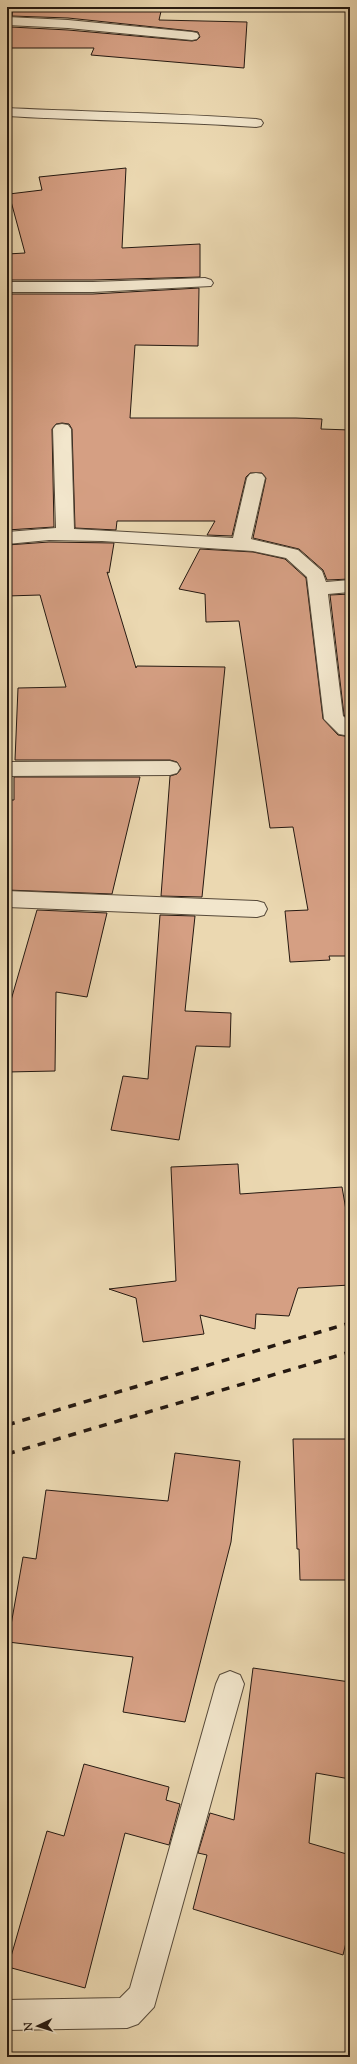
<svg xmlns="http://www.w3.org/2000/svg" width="357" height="2064" viewBox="0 0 357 2064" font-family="'Sorts Mill Goudy',serif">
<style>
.building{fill:#d59f83;stroke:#251911}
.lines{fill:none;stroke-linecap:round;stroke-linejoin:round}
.minor-casing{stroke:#564939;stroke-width:2}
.minor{fill:#f2e6cc;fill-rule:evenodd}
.rail{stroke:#251911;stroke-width:3.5;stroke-dasharray:8 8;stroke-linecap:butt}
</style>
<rect width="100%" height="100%" fill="#ebd8b1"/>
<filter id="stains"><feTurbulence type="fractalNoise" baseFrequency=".005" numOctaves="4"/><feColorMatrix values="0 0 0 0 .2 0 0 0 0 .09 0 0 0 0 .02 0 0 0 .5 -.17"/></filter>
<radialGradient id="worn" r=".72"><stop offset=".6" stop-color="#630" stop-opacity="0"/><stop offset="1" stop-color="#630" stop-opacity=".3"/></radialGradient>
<g class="building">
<path d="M13,7h149l-3,13 88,2 -3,46 -153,-13 3,-7h-85l2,-21 57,3 124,11 5,-1 3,-3 -2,-5 -6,-1 -124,-13 -56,-2z"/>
<path d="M126,168l-4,80 78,-4v33l-107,3h-86v-26l18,-1 -16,-59 33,-4 -3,-13z"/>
<path d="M199,288l-1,58 -63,-1 -5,73h166l26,1 -1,10 29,1v149l-23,1 -4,-10 -24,-21 -46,-11 13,-60 -4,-5h-12l-4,4 -14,59 -25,-1 8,-14h-98l-1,9 -41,-2 -3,-99 -3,-5 -7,-1 -6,1 -4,5 2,98 -47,3v-236h86z"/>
<path d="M49,542l65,1 -5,30 -2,-1 29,96 1,-2 88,1 -23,230 -41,-1 9,-120 7,-2 4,-5 -4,-7 -7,-2h-155l3,-72 48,-1 -26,-92 -33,1v-51z"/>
<path d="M200,549l53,3 32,7 21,19 17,141 15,16 12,2v219h-21l1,4 -40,2 -5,-51 23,-1 -15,-83 -23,1 -31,-207 -33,1 -1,-28 -26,-5z"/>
<path d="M350,594v126l-6,-5 -14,-120z"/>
<path d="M14,777h126l-28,117 -105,-4v-90h7z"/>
<path d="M37,910l70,3 -20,84 -31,-5 -1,79 -48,1v-65h2z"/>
<path d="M160,915l35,1 -10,95 46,2 -1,34 -34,-1 -17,94 -68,-10 12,-54 25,3z"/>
<path d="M238,1164l2,30 102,-7 8,46v52l-52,3 -9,28 -33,-2 -1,15 -55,-14 4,19 -61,8 -7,-44 -27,-9 67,-8 -5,-114z"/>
<path d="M293,1439h57v141h-50l-1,-31h-2z"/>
<path d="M175,1453l65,8 -9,81 -46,180 -62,-10 10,-55 -125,-15 15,-85 13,2 10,-69 122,11z"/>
<path d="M253,1668l97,14v97l-34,-6 -7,70 41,12v71l-7,29 -150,-46 14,-54 -9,-2 12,-40 24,7z"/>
<path d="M84,1764l85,23 -3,13 14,4 -11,41 -44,-12 -40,155 -77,-21 39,-136 17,5z"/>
</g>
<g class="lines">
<g class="minor-casing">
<g id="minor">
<path d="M7,17l61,3 124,12 5,1 2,3 -2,3 -5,1 -124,-12 -61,-3z"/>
<path d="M7,108c83,4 166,5 249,11l5,1 2,3 -2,3 -5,1c-83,-6 -166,-6 -249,-11z"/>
<path d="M205,278l6,2 2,3 -2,3 -118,6h-86v-10h86z"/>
<path d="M62,424l6,1 3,4 3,100 159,9 14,-60 3,-4 6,-1 6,1 3,4 -14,61 47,11 24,21 4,11 24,-2v12l-22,2 15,122 7,6v14l-11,-2 -15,-15 -17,-142 -21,-19 -33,-7 -151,-10 -53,-1 -42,4v-12l49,-4 -3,-99 3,-4z"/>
<path d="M170,761l7,2 3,5 -3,5 -7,2 -163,1v-14z"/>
<path d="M7,891l250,10 7,2 3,6 -3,6 -7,2 -250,-10z"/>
<path d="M230,1671l10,4 4,9 -90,323 -16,17 -11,4 -120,2v-30l113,-2 10,-10 86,-304 4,-9z"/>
</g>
</g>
<use href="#minor" class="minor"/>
<g class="rail">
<path d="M7,1425l343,-102"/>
<path d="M7,1454l343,-102"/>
</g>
</g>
<rect width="357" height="2064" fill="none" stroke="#ebd8b1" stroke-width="24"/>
<rect x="8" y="8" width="341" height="2048" fill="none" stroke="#251911" stroke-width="2"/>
<rect x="12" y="12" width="333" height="2040" fill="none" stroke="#251911"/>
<g transform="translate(38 2026) rotate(266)" stroke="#f2e6cc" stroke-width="3" paint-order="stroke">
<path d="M0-3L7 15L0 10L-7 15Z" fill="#251911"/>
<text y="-6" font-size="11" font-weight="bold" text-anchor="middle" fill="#251911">N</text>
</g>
<rect width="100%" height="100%" filter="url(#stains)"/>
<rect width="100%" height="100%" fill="url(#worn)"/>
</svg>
